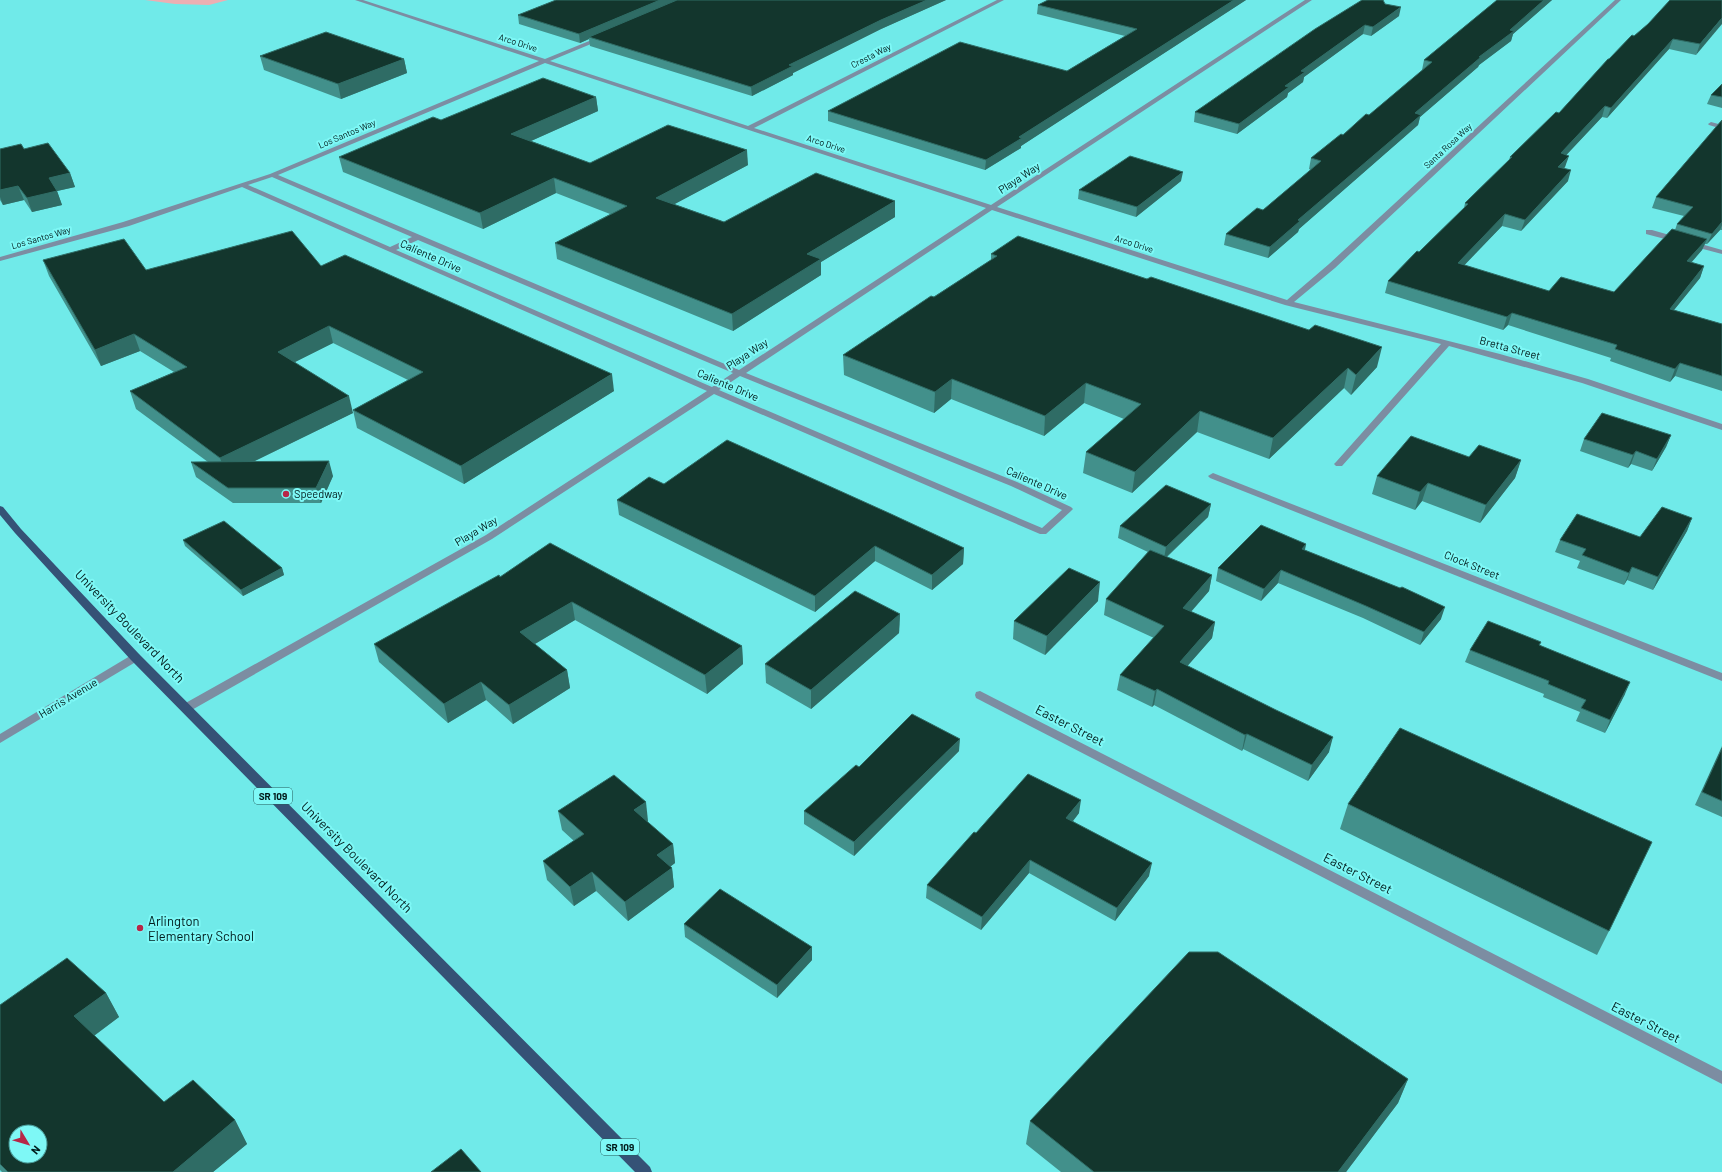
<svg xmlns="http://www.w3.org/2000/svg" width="1722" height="1172" viewBox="0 0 1722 1172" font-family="Barlow,sans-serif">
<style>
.green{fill:#ecafb3}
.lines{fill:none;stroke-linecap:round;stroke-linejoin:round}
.street{fill:#7c8da2;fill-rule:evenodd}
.primary{fill:#355276;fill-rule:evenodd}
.wall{fill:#42908b}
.shaded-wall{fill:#2f6c65}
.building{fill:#13362d;stroke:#2f6c65;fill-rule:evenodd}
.poi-dot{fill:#b72647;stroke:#7ef8f6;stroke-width:1.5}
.labels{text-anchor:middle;stroke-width:4;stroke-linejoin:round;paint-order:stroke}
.far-street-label{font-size:9px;fill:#011b1b;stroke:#7ef8f6}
.shield{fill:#7ef8f6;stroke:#265d5d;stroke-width:1}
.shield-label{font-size:10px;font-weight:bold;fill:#011b1b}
.street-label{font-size:11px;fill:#011b1b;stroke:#7ef8f6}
.poi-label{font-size:11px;fill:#011b1b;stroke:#7ef8f6;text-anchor:start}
.near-street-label{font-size:13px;fill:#011b1b;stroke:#7ef8f6}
.near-poi-label{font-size:13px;fill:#011b1b;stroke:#7ef8f6;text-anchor:start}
</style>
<rect width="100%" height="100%" fill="#70eae9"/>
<path class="green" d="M145,0h83l-19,5 -34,-1z"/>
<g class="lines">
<g class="street">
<path d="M355,0h8l182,59 54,-22h4v2l-53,22 198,65 249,-126h7l-250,128 237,77 314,-205h7l-315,207 290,93 42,-36 286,-264h6l-286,268 -41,34 206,52 88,25 134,45v6l-140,-47 -133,-37 -107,120h-6l-2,-2 2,-2 105,-118 -156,-39 -293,-95 -246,163 271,109 54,25 2,2 -2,2 -25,23h-6l-326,-140 -222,145 -302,172h-8l-1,-3 1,-3 304,-170 221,-144 -465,-204 -113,39 -129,35v-4l123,-35 147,-48 269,-113zM545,63l441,145 -247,162 -461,-195zM272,177l140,60 -22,10 -142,-62zM418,240l315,133 -21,14 -316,-137zM740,376l271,110 51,24 -20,18 -323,-138z"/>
<path d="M1711,122l11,3v4l-13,-4 -1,-1z"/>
<path d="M1646,230h6l70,20v4l-76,-20z"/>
<path d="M1213,473l509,200v8l-512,-203 -2,-2z"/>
<path d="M135,653l4,1 1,3 -1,3 -139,83v-9z"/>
<path d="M980,691l742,380v13l-746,-386 -1,-3 1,-3z"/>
</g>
<path class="primary" d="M0,506l3,1 18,22 118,125 511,513 2,5h-17l-504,-512 -116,-127 -15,-18z"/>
</g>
<g class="wall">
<path d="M556,0h390l-65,29 -88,44v2l-41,21 -162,-50 -1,-7 -9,4 -61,-19 -1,-9z"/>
<path d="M1048,0h198l-225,146v2l-36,22 -157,-49v-10l239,-40 58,-35 -88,-22 1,-9z"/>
<path d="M1497,0h55l-39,34 -2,7 -32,24 -1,2 -58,50 -2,8 -119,104 -1,3 -30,26 -44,-13 2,-11 37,-24 48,-40 -2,-1 2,-11 58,-43 54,-45h-1l2,-10z"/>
<path d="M1722,0l-26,55 -27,-6 -62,69 -5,-1 -36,38 -1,12 -1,1 4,13 -47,50 -19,-5 -38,39 85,26 65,1 61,-62 2,-6 7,-8 -32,-8 4,-11 66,-77v110h-2l-13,14h-2l-3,6 -11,13 13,3 -4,12 -26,32 48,14v67l-47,-15 -5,6 -60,-21 1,-3 -103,-33 -5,5 -118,-37 3,-12 31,-29 45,-44 1,-5 44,-43 1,-3 49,-44 50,-54 39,-35z"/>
<path d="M1385,4l14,12 -28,20 -8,-2 -59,43 -1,5 -15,11 -1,4 -50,37 -43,-12 1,-10z"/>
<path d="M260,56l144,3 3,14 -66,26 -77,-29z"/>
<path d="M1722,84v24l-15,-4 4,-9z"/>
<path d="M596,97l2,14 -67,30 59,22 158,2 -74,39 50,18 171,-21v16l-74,45v13l-88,56 -176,-72 -2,-16 55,-29 -54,-21 -73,36 -140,-57 -4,-15 102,-37z"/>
<path d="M0,149h24l46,24 5,14 -18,4 5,14 -30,7 -8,-12 -21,5 -3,-5z"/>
<path d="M1181,181l-45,36 -58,-18 1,-9z"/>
<path d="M991,254l386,113 -26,28 -7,-7 -75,71 -72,-27 -65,61 -49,-20 3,-21 38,-33 -40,-16 -40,33 -93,-37 -17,14 -90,-38 -1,-20 148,-95z"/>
<path d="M43,260l103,10 175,-4 293,125 -150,93 -107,-56 -4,-18 55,-30 -75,-37 -38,19 58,51 -98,48 78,15 -12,27h-88l-37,-26 -5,-15h17l-72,-53 -6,-18 44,-19 -34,-21 -39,15 -52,-90z"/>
<path d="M1671,435l-5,12 -14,24 -21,-7 -3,4 -48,-17 4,-12z"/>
<path d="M1469,457l52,3 -6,18 -35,45 -58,-22 -7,9 -43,-16 5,-18z"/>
<path d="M664,484l300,64 -1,16 -31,26 -57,-29 -60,51 -196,-97 -2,-15z"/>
<path d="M1211,504l-3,13 -41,40 45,18 -3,16 -18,21 24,10 -3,16 -25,28 142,86 -21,29 -65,-32 -1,2 -88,-46 -2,2 -35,-17 3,-15 34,-37 -50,-23 2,-16 42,-47 -30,-14 2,-12z"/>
<path d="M1692,518l-5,13 -34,59 -26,-10 -3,5 -47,-17 3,-7 -25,-9 5,-12 80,-3z"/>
<path d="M183,540l99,28 2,7 -41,21 -58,-50z"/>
<path d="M1306,544l-1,6 136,69 -21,26 -57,-27 -85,-35 -17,18 -45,-20 2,-13z"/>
<path d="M500,577l242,69 1,18 -36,30 -132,-74 -40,24 32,26 3,18 -57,36 -27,-24 -38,23 -69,-61 -5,-18z"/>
<path d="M1098,601l-53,54 -32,-16 1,-18z"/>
<path d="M900,614l-1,19 -88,76 -45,-26 -1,-19z"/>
<path d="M1541,642l-1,3 85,49 -20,39 -29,-12 4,-9 -37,-15 1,-3 -79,-32 5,-12z"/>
<path d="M1722,746v71l-27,-12z"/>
<path d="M959,751l-105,105 -50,-32v-13l55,-44z"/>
<path d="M1348,804l261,127 -12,24 -257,-126z"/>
<path d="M558,811l90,10 -1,1 26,22 2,19 -5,4 2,1 2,19 -46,34 -32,-30 -22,15 -27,-26 -4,-19 31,-20 -12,-11z"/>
<path d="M1079,813l-6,8 76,55 -34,45 -86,-48 -48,57 -55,-32 1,-13 49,-52z"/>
<path d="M684,924l128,36 -35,38 -92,-61z"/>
<path d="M106,993l13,24 -25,19 70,66 71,18 12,24 -34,28h-211l-2,-2v-165z"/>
<path d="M1408,1079l-10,24 -52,69h-285l-35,-28 4,-23z"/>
</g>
<g class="shaded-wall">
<path d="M660,0h22l-93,37v2l-9,4 -1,-9z"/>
<path d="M927,0h19l-65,29 -88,44v2l-41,21 -1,-9 38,-22 92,-45z"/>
<path d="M1234,0h12l-225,146v2l-36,22 1,-10 33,-23z"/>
<path d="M1544,0h8l-39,34 -2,7 -32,24 -1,2 -58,50 -2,8 -119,104 -1,3 -30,26 2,-11 28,-27 117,-107z"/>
<path d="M1401,7l-2,9 -28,20 2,-9z"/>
<path d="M1722,18v6l-26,31 4,-11z"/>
<path d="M1365,25l-2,9 -59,43 -1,5 -15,11 -1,4 -50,37 2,-10 46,-38 16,-15z"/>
<path d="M1673,39l-4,10 -62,69 4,-10z"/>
<path d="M404,59l3,14 -66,26 -3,-15z"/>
<path d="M596,97l2,14 -85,38 -2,-15z"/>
<path d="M1605,106l-3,11 -45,48 4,-12z"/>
<path d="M747,150l1,15 -90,48 -2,-15z"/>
<path d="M1569,156l-4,11 -10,11 3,-11z"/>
<path d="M1571,170l-3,11 -47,50 4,-11z"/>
<path d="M1183,172l-2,9 -45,36 1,-10z"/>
<path d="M70,173l5,14 -18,4 5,14 -30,7 -5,-14 22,-20z"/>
<path d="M554,178l2,15 -73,36 -3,-16z"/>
<path d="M18,186l6,14 -21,5 -3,-8v-7z"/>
<path d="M895,201v16l-74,45v13l-88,56 -1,-17 75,-60z"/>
<path d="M1505,214l-3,12 -47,49 3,-12z"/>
<path d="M1722,222v3l-2,5 -13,14 5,-10z"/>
<path d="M1707,239l-5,11 -20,23 5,-12z"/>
<path d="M1704,266l-4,12 -35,43 5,-12z"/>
<path d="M1512,313l-4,12 -5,5 4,-13z"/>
<path d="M329,326l4,17 -50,25 -5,-16z"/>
<path d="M134,334l6,17 -39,15 -6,-16z"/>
<path d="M1382,347l-5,20 -26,28 5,-20z"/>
<path d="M1680,363l-5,13 -5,6 5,-13z"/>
<path d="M1348,368l-4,20 -75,71 4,-21z"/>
<path d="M612,374l2,17 -150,93 -3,-18z"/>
<path d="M952,379l-1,20 -17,14 1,-21z"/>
<path d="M1086,383l-2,20 -40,33 1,-20z"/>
<path d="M349,396l4,17 -127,62 -6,-17z"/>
<path d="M1200,411l-3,21 -65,61 3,-21z"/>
<path d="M1671,435l-5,12 -14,24 5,-12z"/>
<path d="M1636,451l-5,13 -3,4 5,-13z"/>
<path d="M1521,460l-6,18 -35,45 6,-18z"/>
<path d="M329,461l4,15 -12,27 -5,-15z"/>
<path d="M1428,483l-6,18 -7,9 5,-18z"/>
<path d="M1211,504l-3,13 -44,42 2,-12z"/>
<path d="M1692,518l-5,13 -34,59 5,-13z"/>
<path d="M1306,544l-3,13 -1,-8z"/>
<path d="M875,546v15l-60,51v-16z"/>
<path d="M964,548l-1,16 -31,26v-15z"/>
<path d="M1632,567l-5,13 -3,5 5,-12z"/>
<path d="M282,568l2,7 -41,21 -2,-6z"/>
<path d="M1281,570l-3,13 -17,18 3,-12z"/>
<path d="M1212,575l-3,16 -29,33 3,-16z"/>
<path d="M1100,582l-2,19 -53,54 2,-19z"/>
<path d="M572,602l3,18 -52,31 -3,-19z"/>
<path d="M1445,607l-4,12 -21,26 4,-13z"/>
<path d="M900,614l-1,19 -88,76v-19z"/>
<path d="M1215,622l-3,16 -35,40 3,-16z"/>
<path d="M742,646l1,18 -36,30 -2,-19z"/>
<path d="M567,670l3,18 -57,36 -4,-19z"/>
<path d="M481,682l5,18 -38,23 -4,-19z"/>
<path d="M1630,682l-5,12 -20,39 5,-13z"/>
<path d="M1157,689l-3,16 -2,2 3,-16z"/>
<path d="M1247,734l-4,15 -1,2 3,-16z"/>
<path d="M1333,737l-4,15 -21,29 4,-16z"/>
<path d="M960,739l-1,12 -105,105v-14z"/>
<path d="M1081,800l-2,13 -14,18 1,-13z"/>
<path d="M646,802l2,19 -12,8 -2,-19z"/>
<path d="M673,844l2,19 -15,11 -3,-19z"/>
<path d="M1030,860l-1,13 -48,57 1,-13z"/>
<path d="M1152,863l-3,13 -34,45 2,-13z"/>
<path d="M672,868l2,19 -46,34 -3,-19z"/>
<path d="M592,872l4,19 -22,15 -4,-19z"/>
<path d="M812,947v13l-35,38v-13z"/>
<path d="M106,993l13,24 -31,23 -14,-24z"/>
<path d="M1408,1079l-10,24 -52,69h-8z"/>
<path d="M235,1120l12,24 -34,28h-40z"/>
</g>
<g class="building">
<path d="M556,0h104l-81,34 -61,-19z"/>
<path d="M677,0h250l-46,20 -92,45 4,1 -42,21 -162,-50z"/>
<path d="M1048,0h186l-215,137 3,1 -36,22 -158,-49 132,-69 107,29 70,-42 -99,-24z"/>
<path d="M1362,0h21l2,4 16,3 -28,20 -8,-2 -64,46 4,1 -20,14 4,1 -50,37 -44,-12 120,-83z"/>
<path d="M1497,0h47l-34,30 4,1 -35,26h2l-66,56 6,2 -123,105 2,1 -30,26 -44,-13 31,-26 6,2 58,-49 -10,-3 30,-24 2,1 23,-21 3,1 63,-53 -8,-2z"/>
<path d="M1670,0h52v18l-22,26 -27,-5 -62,69 -6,-2 -44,47 8,3 -11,11 13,3 -46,50 -20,-6 -47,49 91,28 12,-14 53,15 58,-63 35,10 -20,22 17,5 -34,43 52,15v52l-42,-13 -5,6 -60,-20 2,-4 -105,-32 -5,4 -119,-36 29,-30 2,1 49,-48 -3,-1 47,-46h-2l46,-45 3,1 49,-54h1l23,-24 2,1 14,-12z"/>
<path d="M326,32l78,27 -66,25 -78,-28z"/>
<path d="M543,78l53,19 -85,37 79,29 78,-38 79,25 -91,48 68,24 92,-49 79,28 -88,53 14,5 -89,55 -177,-71 72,-37 -73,-28 -74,35 -141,-56 94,-40 8,3z"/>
<path d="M1722,84v13l-11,-2z"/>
<path d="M1722,120v102l-10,12 -35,-10 16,-17 -37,-10z"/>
<path d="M48,143l22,30 -21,5 8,13 -30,7 -9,-12 -18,4v-41l21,-5 3,5z"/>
<path d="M1130,156l53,16 -46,35 -58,-17z"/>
<path d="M292,231l29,35 24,-11 267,119 -151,92 -108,-56 70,-38 -94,-46 -51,26 71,44 -129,62 -90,-67 57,-24 -53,-33 -39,16 -52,-90 81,-21 22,31z"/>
<path d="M1018,236l129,43 4,-2 158,53 6,-5 67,22 -26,28 -8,-7 -75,70 -73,-27 -65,61 -49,-20 55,-48 -55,-21 -41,33 -93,-37 -17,13 -92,-37 88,-59 3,1 63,-41 -6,-2z"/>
<path d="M1602,413l69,22 -14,24 -21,-8 -3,4 -49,-16z"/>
<path d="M1411,436l58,21 10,-12 42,15 -35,45 -58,-22 -8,9 -43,-16z"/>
<path d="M727,440l164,74 73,34 -32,27 -57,-29 -60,50 -198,-96 32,-23 15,7z"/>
<path d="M329,461l-13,27h-88l-37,-26z"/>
<path d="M1166,485l45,19 -45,43 -46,-21z"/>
<path d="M1662,507l30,11 -34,59 -26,-10 -3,6 -47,-18 4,-6 -26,-9 17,-26 63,23z"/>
<path d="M224,521l58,47 -41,22 -58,-50z"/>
<path d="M1261,525l45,19 -4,5 98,39 2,-1 43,20 -21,25 -58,-26 -85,-36 -17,19 -46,-21z"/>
<path d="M550,543l192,103 -37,29 -133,-73 -52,30 47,38 -58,35 -28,-23 -37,22 -70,-60 125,-69 1,2z"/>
<path d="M1150,550l62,25 -29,33 32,14 -35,40 96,48 57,27 -21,28 -65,-31 -2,1 -88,-46 -2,2 -35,-16 44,-49 -58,-27z"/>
<path d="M1069,568l31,14 -53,54 -33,-15z"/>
<path d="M855,591l45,23 -89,76 -46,-26z"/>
<path d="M1488,621l53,21 -2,3 91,37 -20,38 -29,-12 5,-8 -38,-16 1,-3 -79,-31z"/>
<path d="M912,714l48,25 -106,103 -50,-31 52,-46 3,2z"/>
<path d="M1400,728l252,114 -43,89 -261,-127z"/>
<path d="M1722,748v53l-20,-9z"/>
<path d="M1028,774l53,26 -15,18 86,45 -35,45 -87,-48 -48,57 -55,-32 47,-53 2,1z"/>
<path d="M614,775l32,27 -12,8 39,34 -16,11 15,13 -47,34 -33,-30 -22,15 -27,-26 41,-27 -26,-23z"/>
<path d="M720,889l92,58 -35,38 -93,-61z"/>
<path d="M1189,952h29l190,127 -70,93h-244l-64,-51z"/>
<path d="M67,958l39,35 -32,23 90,86 29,-22 42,40 -62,52h-165l-8,-8v-159zM16,1132h24v24h-24z"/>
<path d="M461,1149l20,23h-50z"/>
</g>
<g class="poi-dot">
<circle cx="286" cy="494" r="4"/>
<circle cx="140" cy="928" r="4"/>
</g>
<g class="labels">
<g class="far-street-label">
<text transform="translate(518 43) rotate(18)" y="3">Arco Drive</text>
<text transform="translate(871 56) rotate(-27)" y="3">Cresta Way</text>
<text transform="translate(347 134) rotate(-23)" y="3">Los Santos Way</text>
<text transform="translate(826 144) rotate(18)" y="3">Arco Drive</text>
<text transform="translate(1448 146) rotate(-43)" y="3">Santa Rosa Way</text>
<text transform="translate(41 238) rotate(-16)" y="3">Los Santos Way</text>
<text transform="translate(1134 244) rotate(18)" y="3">Arco Drive</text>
</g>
<g class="shield">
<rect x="254" y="788" width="38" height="16" rx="3"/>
<rect x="601" y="1139" width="38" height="16" rx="3"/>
</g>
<g class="shield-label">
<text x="273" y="800">SR 109</text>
<text x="620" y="1151">SR 109</text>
</g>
<g class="street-label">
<text transform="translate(1019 178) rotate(-33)" y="4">Playa Way</text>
<text transform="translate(431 256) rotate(24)" y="4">Caliente Drive</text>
<text transform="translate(1510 348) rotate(15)" y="4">Bretta Street</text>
<text transform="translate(747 354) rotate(-33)" y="4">Playa Way</text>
<text transform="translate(728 385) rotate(23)" y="4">Caliente Drive</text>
<text transform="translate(1037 483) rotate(24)" y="4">Caliente Drive</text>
<text transform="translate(476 531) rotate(-31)" y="4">Playa Way</text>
<text transform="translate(1472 565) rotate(22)" y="4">Clock Street</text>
<text transform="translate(68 698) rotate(-31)" y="4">Harris Avenue</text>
</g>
<g class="poi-label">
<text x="294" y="498">Speedway</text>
</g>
<g class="near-street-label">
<text transform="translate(130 626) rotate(46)" y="5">University Boulevard North</text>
<text transform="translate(1070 725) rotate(27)" y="5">Easter Street</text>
<text transform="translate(357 857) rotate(45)" y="5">University Boulevard North</text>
<text transform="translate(1358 873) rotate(27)" y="5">Easter Street</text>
<text transform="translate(1646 1022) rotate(27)" y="5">Easter Street</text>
</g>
<g class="near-poi-label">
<text x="148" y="926">Arlington<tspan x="148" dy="15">Elementary School</tspan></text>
</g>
</g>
<g transform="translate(28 1144) rotate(128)"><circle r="19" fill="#7ef8f6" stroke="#4ca09e"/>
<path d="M0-3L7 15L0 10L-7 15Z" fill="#b72647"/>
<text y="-6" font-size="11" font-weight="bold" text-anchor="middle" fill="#011b1b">N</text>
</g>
</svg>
